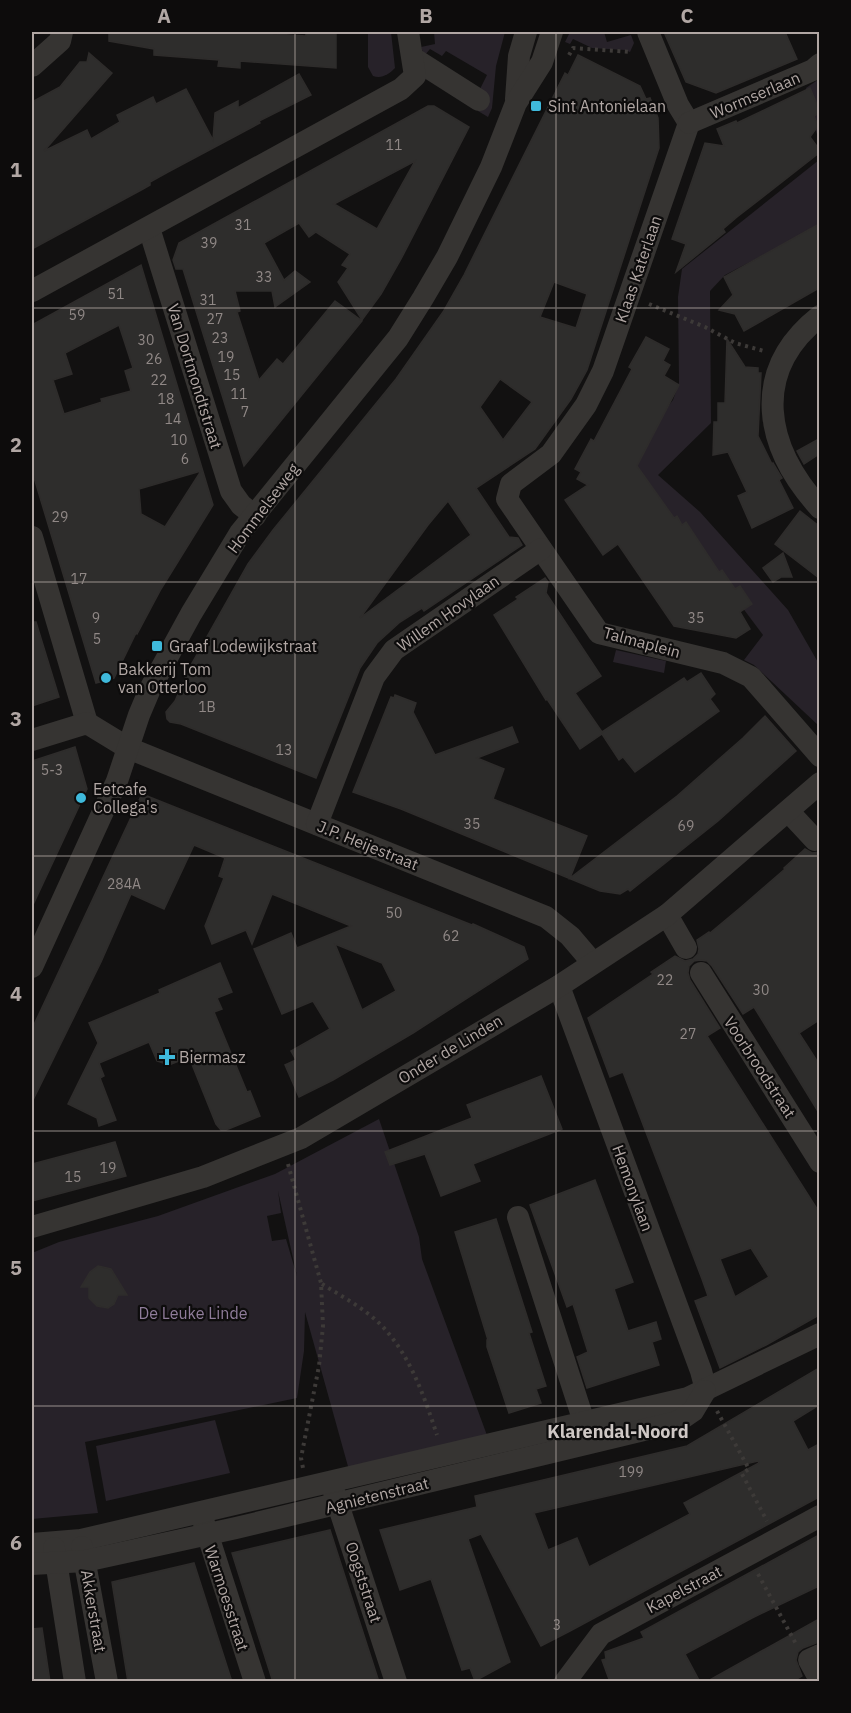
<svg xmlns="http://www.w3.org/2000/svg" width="851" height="1713" viewBox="0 0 851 1713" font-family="'IBM Plex Sans',sans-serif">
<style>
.green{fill:#272229;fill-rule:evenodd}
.building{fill:#2e2d2c;stroke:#2e2c2b;stroke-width:1.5;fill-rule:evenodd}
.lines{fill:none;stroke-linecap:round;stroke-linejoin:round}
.path{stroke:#3d3a38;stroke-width:4;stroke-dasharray:3 4.5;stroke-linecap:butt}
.minor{stroke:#363432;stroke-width:22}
.grid{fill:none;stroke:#b1a7a4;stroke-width:1.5;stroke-opacity:0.55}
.poi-dot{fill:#3fb9db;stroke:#0d0c0c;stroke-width:2}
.labels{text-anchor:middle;stroke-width:4.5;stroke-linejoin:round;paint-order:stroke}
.number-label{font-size:14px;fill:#908886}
.street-label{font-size:16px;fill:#b1a7a4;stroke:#0d0c0c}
.poi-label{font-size:16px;fill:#b1a7a4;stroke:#0d0c0c;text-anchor:start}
.park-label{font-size:16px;fill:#8f7c9a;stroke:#0d0c0c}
.neighbourhood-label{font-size:18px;font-weight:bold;fill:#cec7c4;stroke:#0d0c0c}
.neatline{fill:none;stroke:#b1a7a4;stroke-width:2}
.grid-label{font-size:20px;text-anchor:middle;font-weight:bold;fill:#b1a7a4}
</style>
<rect width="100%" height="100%" fill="#121111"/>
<g class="green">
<path d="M368,32h23l4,36c-6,6 -13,11 -22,8l-5,-9z"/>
<path d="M434,32h71l-9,34 -4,42 -4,9 -10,-6 2,-22 7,-14 -41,-24 -4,5 -12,-7 -6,7 -3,-9 14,-3z"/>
<path d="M570,32h34l3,10 24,-7 3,8 -4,9 -5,-2 -33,-2 -19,-9 -3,5 -5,-2z"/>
<path d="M819,79v64l-13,-55z"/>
<path d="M819,160v66l-94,49 -15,16 1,132 -53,52 42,37 88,98 31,54v62l-65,-61 -10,-5 19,-25 -27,-36 -124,-123 61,-76 6,-17 -1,-86 4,-28z"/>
<path d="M616,650l50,11 -2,12 -51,-11z"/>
<path d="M379,1119l40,118 3,22 66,179 -139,32 -44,-158 -1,39 -7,47 -212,44 13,71 -66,6v-266l27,-11 99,-26 117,-42zM278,1191l19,85 -11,-37 -14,2 -5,-25 14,-3z"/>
<path d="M215,1420l15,53 -124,28 -10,-55z"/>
</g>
<g class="building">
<path d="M109,32h164l1,2 32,2v-4h30v36l-96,-7v7l-22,-2 1,-6 -65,-5v-6l-45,-8z"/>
<path d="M664,32h121l12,27 -81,34 -30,-11z"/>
<path d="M89,53l23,20 -68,78 43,-21 4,9 29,-17 -3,-7 36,-18 3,7 30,-15 27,51 2,-27 23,-12v7l61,-34 12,21 -52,26 1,2 -92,49 -18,10v3l-7,4 -111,60v-147l28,-15 20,-25h7z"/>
<path d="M578,55l62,31 6,13 4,-1 8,20 1,30 -72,222 -16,29 -36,50 -59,39 33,49 9,1 4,7 -98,66 -2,-3 -22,14 -23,21 -17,25 -44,110 -135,-54 -11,-2 -3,-3 -1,-7 9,-11 16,-36 57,-101 25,-34 123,-151 47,-67 21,-37 101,-202 3,2zM554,282l33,12 -11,34 -36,-11zM500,379l32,23 -29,38 -23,-33zM448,501l23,34 -111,83 68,-93z"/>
<path d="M810,88l9,21v4l-5,3 4,10 -8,11 9,12v4l-82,64 -14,12 2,3 -49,40 10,-28 -14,-5 33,-96 19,3 -7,-17 19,-8 1,2z"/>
<path d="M428,106h6l35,21 -68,132 -20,35 -19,26 -24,-38 10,-14 -6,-3 8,-11 -34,-22 -7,5 -10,-14 -35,20 20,37 11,-9 15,11 -35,25 -3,-16h-37l5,20 -3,1 22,68 18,-21 6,5 52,-63 27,20 -118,145 -61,-197h-7l-3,-9 6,-17zM415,161l-38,68 -43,-25z"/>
<path d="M819,224v64l-75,43 -9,-17 -16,-4 14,-15 -9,-18z"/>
<path d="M141,265l72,240 -52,84 -24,45 -1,-1 -22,45 -18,5 -64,-212v-146zM119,325l14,43 -8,3 6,20 -30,8 1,3 -38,12 -11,-34 19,-6 -7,-21zM201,471l-36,56 -24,-13 -2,-25z"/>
<path d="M646,337l23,12 -6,12 7,4 -6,11 15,9 -42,81 37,52 3,-2 5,9 4,-3 33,50 3,-2 13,19 5,-3 12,18 -12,8 10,17 -14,9 -62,-12 -56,-82 -15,11 -38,-55 23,-15 -11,-6 4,-7 -6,-3 16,-30 3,2 38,-72 -3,-2z"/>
<path d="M727,339l18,28 13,1v5h3l-3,63 14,28 1,-1 9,15 -3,2 14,28 -41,20 -14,-32 9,-4 -19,-40 -15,3 1,-33h4v-19h7z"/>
<path d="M817,440l2,3v11l-15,10 -7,-13z"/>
<path d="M800,511l19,15v52l-44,-34z"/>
<path d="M783,553l9,24h-11l-8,5 -10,-14z"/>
<path d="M545,578l3,4 -2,11 55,83 -26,17 27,39 82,-54 3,4 14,-9 14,21 -5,5 9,12 -84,61 -12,-15 -4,3 -17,-26 -22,15 -33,-50 -1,1 -52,-85 24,-16 -2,-2z"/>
<path d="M32,622h4l23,75 -27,9z"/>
<path d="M395,695l21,8 -3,9 22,43 77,-28 6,15 -41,16 27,11 -11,30 94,37 -17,42 107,-82 66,-58 22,-22 31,35 -78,70 -88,70 -2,-2 -8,5 -20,-3 -199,-82 -48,-17 38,-95 3,1z"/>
<path d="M75,747l12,42 -55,118v-146z"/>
<path d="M142,794l330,131 1,-1 51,23 4,12 -115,74 -80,47 -34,17 -14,-32 11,-5 -5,-9 39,-22 -17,-28 -31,13 -28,-65 37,-16 6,15 54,-22 -79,-32 -20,50 -6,-14 -34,14 -7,-18 19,-48 -5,-2 6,-18 -31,-13 -30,64 -33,-15 -30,68 -69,140v-73zM335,944l47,19 14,28 -34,19z"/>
<path d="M805,849l7,4 7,-1v168l-20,13 20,31v49l-65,-106 -11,7 -31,-48 -5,-5 -7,-1 -6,1 -5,5 -1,7 2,7 30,48 -13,8 112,176v103l-53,30 -46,23 -25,-67 13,-5 -6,-17 -79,-207 -13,5 -22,-59 65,-44 -2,-2 24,-16 10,5 8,-2 5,-5 1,-5 -2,-9 12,-8 1,1 30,-25 45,-39 -1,-1zM751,1248l18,29 -34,20 -15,-38z"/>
<path d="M220,963l12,29 -15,6 5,11 -8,3 33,80 3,-1 10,25 -34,14h-5l-5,-6 -27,-67 -20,8 -12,-4 -8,-19 -50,21 5,13 -4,2 16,42 -17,6 -2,-8 -29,-14 30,-61 -9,-20 71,-30 -1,-3z"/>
<path d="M541,1076l21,53 -89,35 7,17 -39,15 -16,-42 -35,11 -5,-13 87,-34 -5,-13z"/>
<path d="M115,1142l11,34 -94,25v-37z"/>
<path d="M595,1180l38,102 -19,7 14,42 28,-9 5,17 -9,3 7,23 -72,23 -10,-31 11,-5 -15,-48 -6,3 -37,-102z"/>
<path d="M496,1219l36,113 -3,1 17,53 -10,3 5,14 -32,10 -22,-66v-7h1l-33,-108z"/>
<path d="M98,1266l13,3 16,26h-9l-4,9 -6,4 -11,-2 -8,-8v-11h-8l9,-15z"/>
<path d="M819,1368v37l-26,16 15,29 11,-6v53l-249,134 -29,15 -60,-112 -13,5 42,123 -35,19 -5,-13 -8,2 -31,-91 -31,11 -20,-60 97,-23 -2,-11 212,-50zM758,1461l1,2 -75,40 6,11 -101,53 -12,-29 -29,12 -14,-37z"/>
<path d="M330,1530l49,152h-106l-41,-129z"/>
<path d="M819,1535v51l-67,32 -67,36 15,28h-90l-8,-22 4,-1 -1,-7 39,-14 -3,-6z"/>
<path d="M194,1563l38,119h-104l-16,-100z"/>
<path d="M819,1619v23l-16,6 -5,4 -2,8 6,16 -10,6h-86z"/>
<path d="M42,1628l8,54h-18v-53z"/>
</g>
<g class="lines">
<g class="path">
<path d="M569,55l4,-7 59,4"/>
<path d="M649,304l56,23 30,16 29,8"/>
<path d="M288,1164l33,119 2,43 -4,40 -18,92 2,10"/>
<path d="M322,1284c19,12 42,24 58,40 30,30 44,72 57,111"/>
<path d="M717,1411l32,58 -7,5 25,47"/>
<path d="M758,1574l38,70"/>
</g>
<g class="minor">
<path d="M648,32l30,73 11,18"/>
<path d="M413,58l66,42"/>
<path d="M32,66l28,-25 2,-9"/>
<path d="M516,99l3,-43 7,-24"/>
<path d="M689,123l-86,248 -17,34 -35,49 -40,30 -4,15 92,134 124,30 28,14 69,79"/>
<path d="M689,123l124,-53 7,-6"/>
<path d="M149,228l82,263 10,14 14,11"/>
<path d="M32,291l369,-202 14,-13 -7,-44"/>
<path d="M820,316c-71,56 -55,132 0,192"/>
<path d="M32,537l55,186"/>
<path d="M32,740l55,-17 41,25 418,169 24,19 23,27"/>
<path d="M788,811l27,29"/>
<path d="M317,824l57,-147 20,-27 147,-101"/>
<path d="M667,915l19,33"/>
<path d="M32,967l85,-186 22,-66 11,-26 41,-75 49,-81 158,-195 25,-40 24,-41 44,-90 25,-64 26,-41 10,-30"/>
<path d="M701,973l119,189"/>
<path d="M559,986l142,385 5,19"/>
<path d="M518,1217l66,205"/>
<path d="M32,1227l171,-50 98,-39 258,-152 108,-71 153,-132"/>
<path d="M334,1492l62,190"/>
<path d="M203,1520l52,162"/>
<path d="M32,1544l49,-4 607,-142 132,-64"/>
<path d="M82,1547l25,135"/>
<path d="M54,1548l21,134"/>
<path d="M32,1564l53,-3 151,-33 441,-106 16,-11 12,-20"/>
<path d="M820,1655l-11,5 11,20"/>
<path d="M565,1682l36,-48 219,-118"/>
</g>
</g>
<path class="grid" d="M295,32v1650M556,32v1650M32,308h788M32,582h788M32,856h788M32,1131h788M32,1406h788"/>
<g class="poi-dot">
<rect x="530" y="100" width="12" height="12" rx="3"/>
<rect x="151" y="640" width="12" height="12" rx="3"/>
<circle cx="106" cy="678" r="6"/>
<circle cx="81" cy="798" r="6"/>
<path d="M164 1048h6v6h6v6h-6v6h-6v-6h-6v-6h6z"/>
</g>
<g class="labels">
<g class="number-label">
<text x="394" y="150">11</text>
<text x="243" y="230">31</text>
<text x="209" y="248">39</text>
<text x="264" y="282">33</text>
<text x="116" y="299">51</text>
<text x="208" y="305">31</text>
<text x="77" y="320">59</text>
<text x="215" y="324">27</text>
<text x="220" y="343">23</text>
<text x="146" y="345">30</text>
<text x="226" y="362">19</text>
<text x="154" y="364">26</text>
<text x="232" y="380">15</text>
<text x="159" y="385">22</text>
<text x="239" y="399">11</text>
<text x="166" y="404">18</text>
<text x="245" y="417">7</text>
<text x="173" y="424">14</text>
<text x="179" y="445">10</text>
<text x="185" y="464">6</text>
<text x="60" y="522">29</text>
<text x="79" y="584">17</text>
<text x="96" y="623">9</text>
<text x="696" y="623">35</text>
<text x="97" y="644">5</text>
<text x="207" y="712">1B</text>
<text x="284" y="755">13</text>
<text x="52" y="775">5-3</text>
<text x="472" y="829">35</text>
<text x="686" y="831">69</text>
<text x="124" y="889">284A</text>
<text x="394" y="918">50</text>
<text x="451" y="941">62</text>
<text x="665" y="985">22</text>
<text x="761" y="995">30</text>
<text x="688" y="1039">27</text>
<text x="108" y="1173">19</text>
<text x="73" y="1182">15</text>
<text x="631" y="1477">199</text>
<text x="557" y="1630">3</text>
</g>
<g class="street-label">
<text transform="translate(755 95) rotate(-23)" y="6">Wormserlaan</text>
<text transform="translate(638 269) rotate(-71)" y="6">Klaas Katerlaan</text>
<text transform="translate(195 376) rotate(73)" y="6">Van Dortmondtstraat</text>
<text transform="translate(263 508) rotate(-53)" y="6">Hommelseweg</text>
<text transform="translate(448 613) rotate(-35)" y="6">Willem Hovylaan</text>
<text transform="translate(642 642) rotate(15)" y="6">Talmaplein</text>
<text transform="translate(368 845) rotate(22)" y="6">J.P. Heijestraat</text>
<text transform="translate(450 1049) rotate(-31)" y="6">Onder de Linden</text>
<text transform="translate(760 1067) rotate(57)" y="6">Voorbroodstraat</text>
<text transform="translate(633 1188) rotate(70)" y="6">Hemonylaan</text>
<text transform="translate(377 1495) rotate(-14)" y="6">Agnietenstraat</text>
<text transform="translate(364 1582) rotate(72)" y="6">Oogststraat</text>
<text transform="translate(684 1589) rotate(-28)" y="6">Kapelstraat</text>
<text transform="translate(227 1598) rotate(72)" y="6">Warmoesstraat</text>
<text transform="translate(94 1611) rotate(80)" y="6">Akkerstraat</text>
</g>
<g class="poi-label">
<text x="548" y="112">Sint Antonielaan</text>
<text x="169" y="652">Graaf Lodewijkstraat</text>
<text x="118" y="675">Bakkerij Tom<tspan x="118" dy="18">van Otterloo</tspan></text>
<text x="93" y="795">Eetcafe<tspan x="93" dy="18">Collega's</tspan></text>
<text x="179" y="1063">Biermasz</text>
</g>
<g class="park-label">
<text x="193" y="1319">De Leuke Linde</text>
</g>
<g class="neighbourhood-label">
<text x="618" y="1438">Klarendal-Noord</text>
</g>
</g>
<rect width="851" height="1713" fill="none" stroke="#0d0c0c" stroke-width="66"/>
<rect x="33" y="33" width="785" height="1647" class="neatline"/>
<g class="grid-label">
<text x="164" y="23">A</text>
<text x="426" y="23">B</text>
<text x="687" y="23">C</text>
<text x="16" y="177">1</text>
<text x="16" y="452">2</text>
<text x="16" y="726">3</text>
<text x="16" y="1001">4</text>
<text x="16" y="1275">5</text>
<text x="16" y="1550">6</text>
</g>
</svg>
